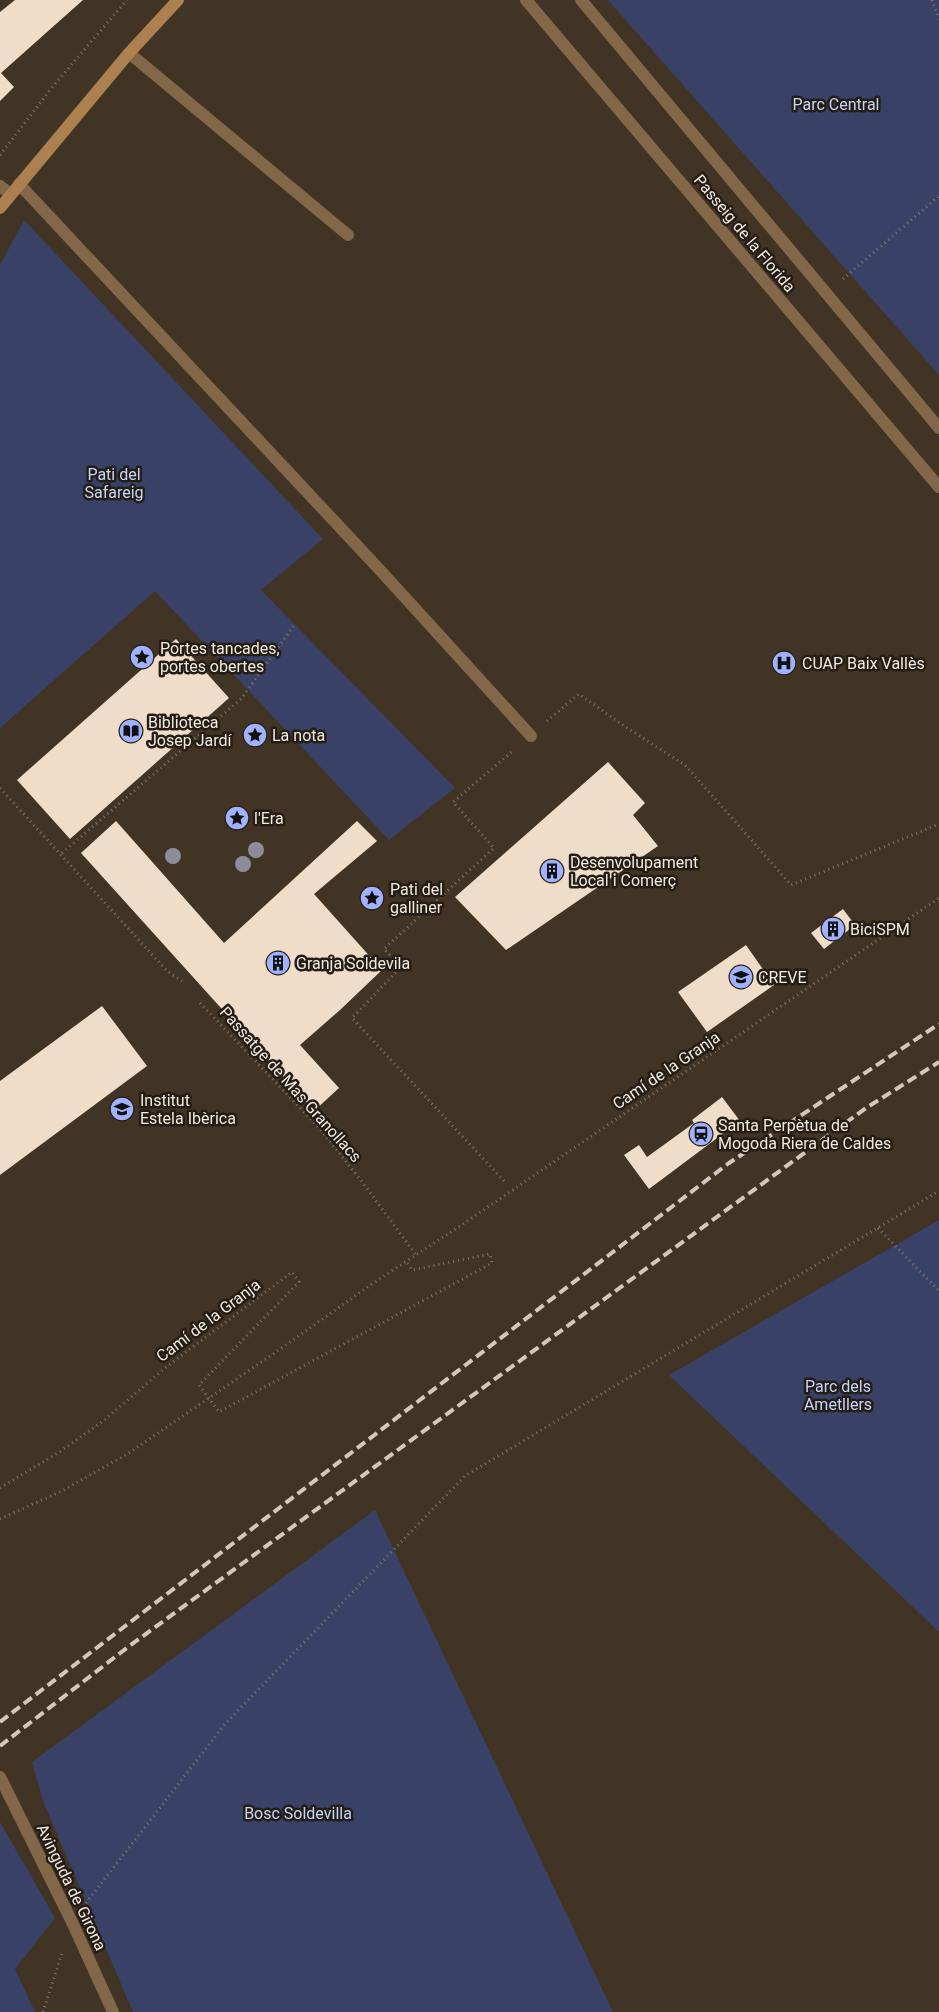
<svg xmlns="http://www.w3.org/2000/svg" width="939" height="2012" viewBox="0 0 939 2012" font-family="Roboto,sans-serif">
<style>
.green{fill:#394167}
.building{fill:#efddc9}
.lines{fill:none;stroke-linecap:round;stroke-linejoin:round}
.path{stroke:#847769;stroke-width:3;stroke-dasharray:1 4;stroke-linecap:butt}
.lane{stroke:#826748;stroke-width:12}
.street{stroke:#826748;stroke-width:12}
.secondary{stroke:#ac814f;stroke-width:12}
.rail{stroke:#d3c8bd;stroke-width:4;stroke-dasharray:10 5;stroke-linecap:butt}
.tree{fill:#8c8c9b}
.labels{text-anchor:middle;stroke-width:5;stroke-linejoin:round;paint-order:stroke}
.park-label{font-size:16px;fill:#c9d4fc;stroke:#231d16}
.street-label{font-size:16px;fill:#f3e9df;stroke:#231d16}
.poi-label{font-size:16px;fill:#f3e9df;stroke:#231d16;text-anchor:start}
</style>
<rect width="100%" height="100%" fill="#423424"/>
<g class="green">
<path d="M608,0h331v375z"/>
<path d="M24,220l299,319 -62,51 194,198 -66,52 -234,-249 -155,137v-463z"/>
<path d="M939,1220v412l-270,-257z"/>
<path d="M375,1510l238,502h-480l-90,-211 -11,-39z"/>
<path d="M0,1822l55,96 -40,51 20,43h-35z"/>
</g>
<g class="building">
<path d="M15,0h68l-82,73 13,14 -14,14v-89z"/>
<path d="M176,639l53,59 -159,141 -53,-59z"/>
<path d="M608,762l37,41 -12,12 25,31 -152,104 -51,-53z"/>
<path d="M116,821l108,122 133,-122 20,20 -63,53 68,76 -42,40 -40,35 39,43 -25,23 -233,-258z"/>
<path d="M843,909l12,16 -31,24 -13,-16z"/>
<path d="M746,945l28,40 -67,47 -29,-40z"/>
<path d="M102,1006l45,60 -147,109v-94z"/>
<path d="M722,1097l18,24 -91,68 -25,-34 15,-10 8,12 47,-34 -2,-3z"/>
</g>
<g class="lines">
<g class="path">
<path d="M932,0l7,19"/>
<path d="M0,155l54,-70 73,-85"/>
<path d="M843,279l96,-83"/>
<path d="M547,721l32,-27 45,32 61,39 106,120 148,-61"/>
<path d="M0,788l167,183 16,11"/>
<path d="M62,853l180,-155 53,-74"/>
<path d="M200,1003l120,126 43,54 53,72"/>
<path d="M504,1181l-152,-163 49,-51 -17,-18 110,-101 -41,-46 61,-52"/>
<path d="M878,1228l61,63"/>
<path d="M0,1488l61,-37 42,-30 62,-53 127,-96 7,10 -100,103 20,27 273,-149 -2,-9 -78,16 -6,-9"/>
<path d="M0,1519l62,-28 67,-38 147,-101 93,-66 97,-64 473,-324"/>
<path d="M86,1903l139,-179 240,-248 474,-285"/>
<path d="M43,2012l19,-59"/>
</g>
<g class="lane">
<path d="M129,53l219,182"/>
<path d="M19,184l360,385 152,167"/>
</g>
<g class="street">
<path d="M526,0l413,487"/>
<path d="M581,0l358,428"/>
<path d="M0,186l10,8"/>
<path d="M0,1777l72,145 41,90"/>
</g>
<path class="secondary" d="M0,208l129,-155 49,-53"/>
<g class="rail">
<path d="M0,1722l729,-559 210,-139"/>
<path d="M0,1746l128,-99 738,-539 73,-46"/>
</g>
</g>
<g class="tree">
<circle cx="256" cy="850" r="8"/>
<circle cx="173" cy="856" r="8"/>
<circle cx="243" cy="864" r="8"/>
</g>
<defs>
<g id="sight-disc" transform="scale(1.25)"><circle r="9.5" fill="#a1b2fd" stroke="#231d16"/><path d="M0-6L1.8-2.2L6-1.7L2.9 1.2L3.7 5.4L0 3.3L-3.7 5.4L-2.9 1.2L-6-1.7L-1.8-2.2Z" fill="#111"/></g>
<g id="hospital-disc" transform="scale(1.25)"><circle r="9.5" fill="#a1b2fd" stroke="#231d16"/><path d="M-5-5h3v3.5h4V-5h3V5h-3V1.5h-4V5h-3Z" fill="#111"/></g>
<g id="library-disc" transform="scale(1.25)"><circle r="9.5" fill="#a1b2fd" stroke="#231d16"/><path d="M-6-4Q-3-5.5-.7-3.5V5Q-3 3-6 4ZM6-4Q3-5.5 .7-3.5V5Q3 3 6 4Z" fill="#111"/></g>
<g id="building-disc" transform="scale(1.25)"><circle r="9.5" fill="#a1b2fd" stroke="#231d16"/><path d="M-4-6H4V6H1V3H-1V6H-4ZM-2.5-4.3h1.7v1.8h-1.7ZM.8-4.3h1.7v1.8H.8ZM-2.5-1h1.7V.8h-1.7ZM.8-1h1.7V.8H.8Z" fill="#111"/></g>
<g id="university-disc" transform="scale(1.25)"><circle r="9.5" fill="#a1b2fd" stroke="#231d16"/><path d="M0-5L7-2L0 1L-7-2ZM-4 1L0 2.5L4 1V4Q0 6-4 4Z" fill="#111"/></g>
<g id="school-disc" transform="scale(1.25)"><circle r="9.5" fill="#a1b2fd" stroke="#231d16"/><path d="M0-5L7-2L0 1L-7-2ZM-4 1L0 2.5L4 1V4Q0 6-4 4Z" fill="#111"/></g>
<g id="station-disc" transform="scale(1.25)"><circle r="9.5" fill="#a1b2fd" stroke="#231d16"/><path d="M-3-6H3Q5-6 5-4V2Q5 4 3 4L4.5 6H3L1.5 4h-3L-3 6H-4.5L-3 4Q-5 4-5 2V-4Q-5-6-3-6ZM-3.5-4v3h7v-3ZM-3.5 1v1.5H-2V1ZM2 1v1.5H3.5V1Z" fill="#111"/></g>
</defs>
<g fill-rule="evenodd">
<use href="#sight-disc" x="142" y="657"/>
<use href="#hospital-disc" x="784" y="663"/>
<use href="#library-disc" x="131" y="731"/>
<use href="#sight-disc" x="255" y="735"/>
<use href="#sight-disc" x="237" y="818"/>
<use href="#building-disc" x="552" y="871"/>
<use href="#sight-disc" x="372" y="898"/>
<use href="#building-disc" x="833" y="929"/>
<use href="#building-disc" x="278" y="963"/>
<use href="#university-disc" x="741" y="977"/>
<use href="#school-disc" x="122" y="1109"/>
<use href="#station-disc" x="701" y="1134"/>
</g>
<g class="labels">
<g class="park-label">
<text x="836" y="110">Parc Central</text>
<text x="114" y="480">Pati del<tspan x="114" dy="18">Safareig</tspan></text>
<text x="838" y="1392">Parc dels<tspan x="838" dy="18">Ametllers</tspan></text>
<text x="298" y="1819">Bosc Soldevilla</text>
</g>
<g class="street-label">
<text transform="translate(745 233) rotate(50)" y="6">Passeig de la Florida</text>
<text transform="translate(666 1070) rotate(-34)" y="6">Camí de la Granja</text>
<text transform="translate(291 1084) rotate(48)" y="6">Passatge de Mas Granollacs</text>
<text transform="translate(208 1320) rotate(-37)" y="6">Camí de la Granja</text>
<text transform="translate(72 1887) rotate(64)" y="6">Avinguda de Girona</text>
</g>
<g class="poi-label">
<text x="160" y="654">Portes tancades,<tspan x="160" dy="18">portes obertes</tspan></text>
<text x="802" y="669">CUAP Baix Vallès</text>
<text x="148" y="728">Biblioteca<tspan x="148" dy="18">Josep Jardí</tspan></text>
<text x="272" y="741">La nota</text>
<text x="254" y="824">l'Era</text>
<text x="570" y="868">Desenvolupament<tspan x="570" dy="18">Local i Comerç</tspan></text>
<text x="390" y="895">Pati del<tspan x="390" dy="18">galliner</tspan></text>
<text x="850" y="935">BiciSPM</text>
<text x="296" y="969">Granja Soldevila</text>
<text x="758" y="983">CREVE</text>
<text x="140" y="1106">Institut<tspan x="140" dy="18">Estela Ibèrica</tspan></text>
<text x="718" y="1131">Santa Perpètua de<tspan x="718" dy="18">Mogoda Riera de Caldes</tspan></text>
</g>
</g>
</svg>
